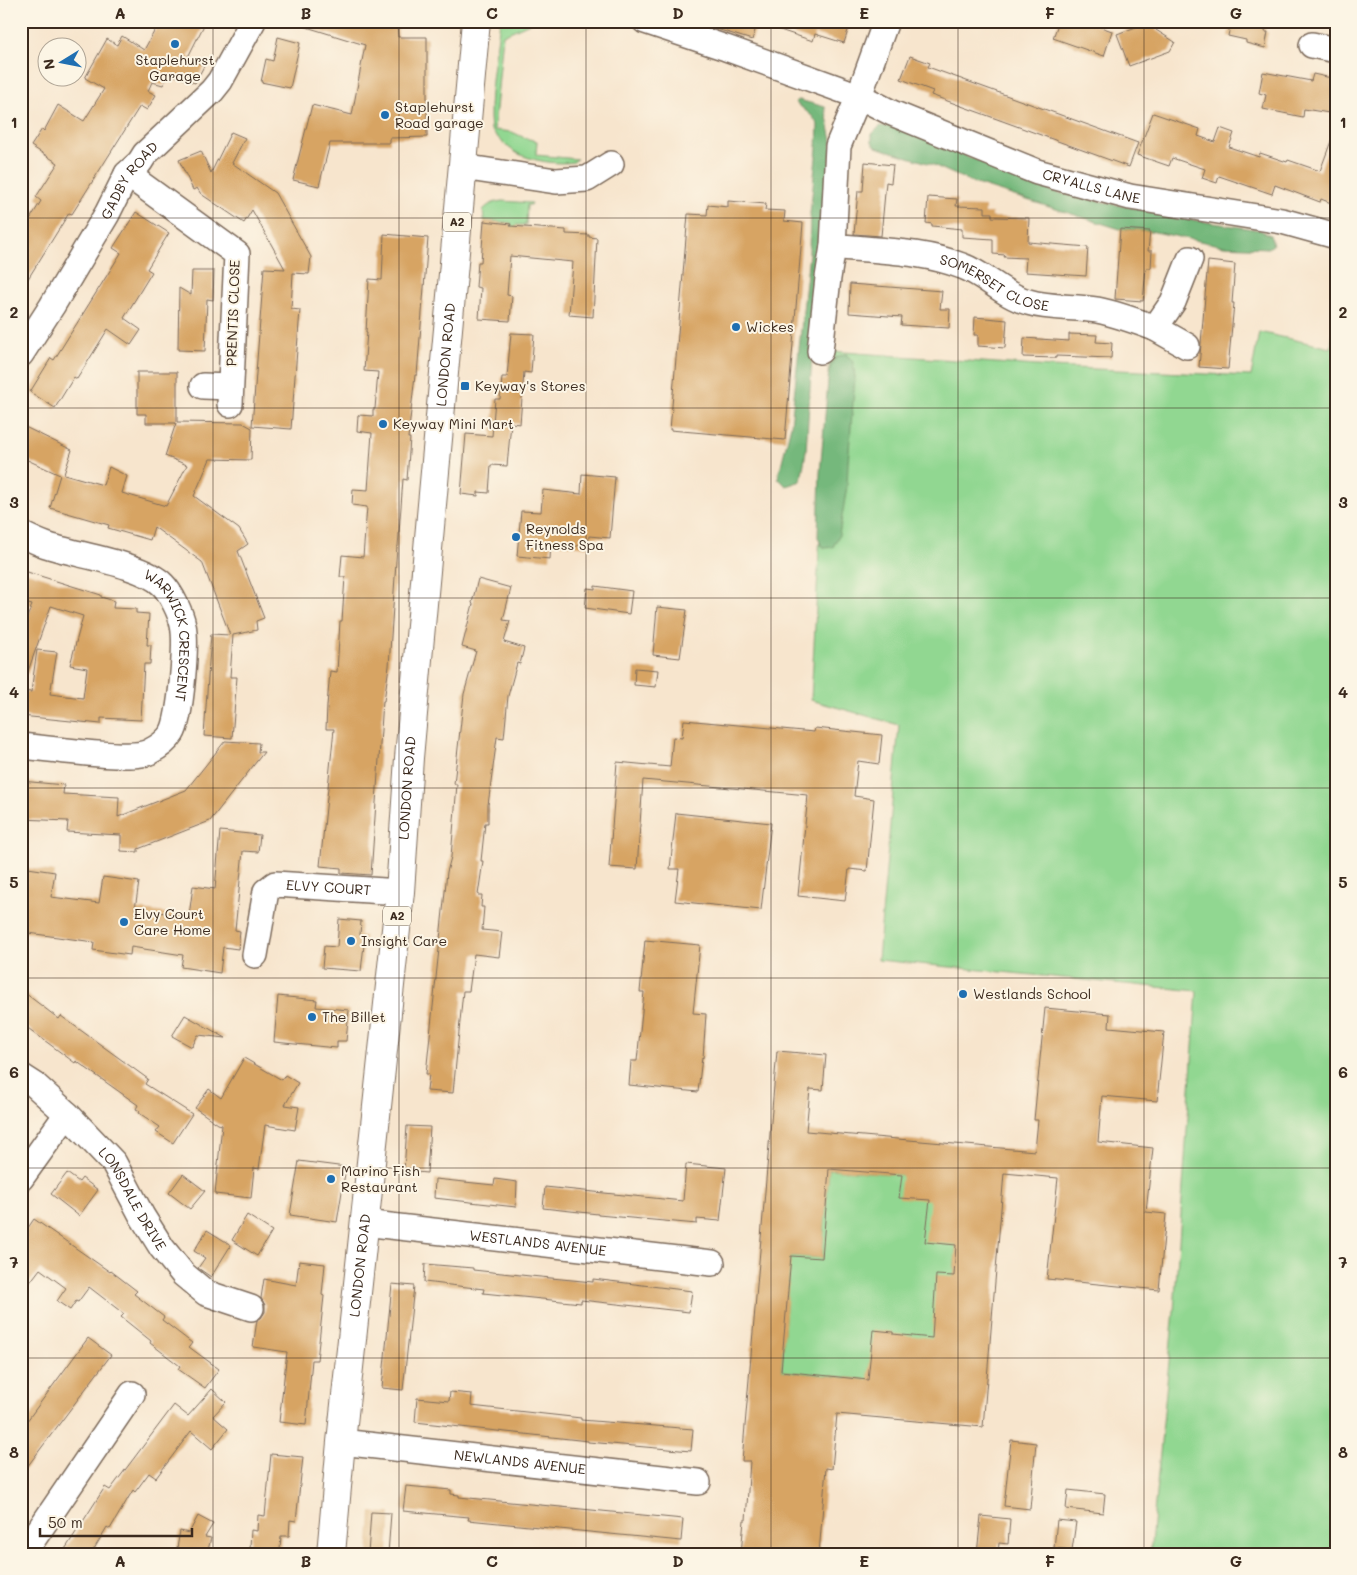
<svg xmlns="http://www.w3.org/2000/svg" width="1357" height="1575" viewBox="0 0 1357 1575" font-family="Mali,sans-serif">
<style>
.green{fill:#91d791;stroke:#668058}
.forest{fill:#74b87b;stroke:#58714c}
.building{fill:#d7a463;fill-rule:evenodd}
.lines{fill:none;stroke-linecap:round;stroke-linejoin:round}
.minor-casing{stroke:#7d6b5b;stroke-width:28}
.major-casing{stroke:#7d6b5b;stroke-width:30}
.minor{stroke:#fff;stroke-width:25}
.major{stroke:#fff;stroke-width:28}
.grid{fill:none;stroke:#3b2a1e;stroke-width:1;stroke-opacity:0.55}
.poi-dot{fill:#1f6fb2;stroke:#fcf5e5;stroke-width:2}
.labels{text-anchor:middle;stroke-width:4;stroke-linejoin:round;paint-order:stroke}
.shield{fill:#fcf5e5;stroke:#75675a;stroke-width:1}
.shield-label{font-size:12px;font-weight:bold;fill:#3b2a1e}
.poi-label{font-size:14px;fill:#3b2a1e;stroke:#fcf5e5;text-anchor:start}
.street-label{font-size:14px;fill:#3b2a1e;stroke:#fcf5e5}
.neatline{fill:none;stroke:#3b2a1e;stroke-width:2}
.grid-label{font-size:16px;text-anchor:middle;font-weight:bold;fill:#3b2a1e}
</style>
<rect width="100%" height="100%" fill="#fcf5e5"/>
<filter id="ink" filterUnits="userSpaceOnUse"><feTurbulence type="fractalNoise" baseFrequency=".02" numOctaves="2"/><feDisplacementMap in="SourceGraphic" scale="10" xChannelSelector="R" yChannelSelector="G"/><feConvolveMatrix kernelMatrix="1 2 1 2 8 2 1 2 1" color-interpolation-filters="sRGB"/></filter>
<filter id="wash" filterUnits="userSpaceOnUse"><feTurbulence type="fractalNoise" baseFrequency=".0096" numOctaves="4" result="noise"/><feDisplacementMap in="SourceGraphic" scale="20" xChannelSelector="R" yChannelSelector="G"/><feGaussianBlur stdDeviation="1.12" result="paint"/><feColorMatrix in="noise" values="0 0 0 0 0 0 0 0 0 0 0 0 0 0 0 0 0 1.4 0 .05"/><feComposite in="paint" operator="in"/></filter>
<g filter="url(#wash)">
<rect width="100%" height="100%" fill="#f7e5cd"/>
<g class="green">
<path d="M500,21h34l-31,14 -9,95 18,2 13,6 12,3 -1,14 41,4 -3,3c-17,3 -43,-1 -59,-10 -9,-6 -17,-14 -24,-22 -4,-30 5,-77 9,-109z"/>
<path d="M502,201l30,2 -1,2h-4l-1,20h-10l-1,3h-4v-5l-27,-3 -1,-10c6,-6 11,-8 19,-9z"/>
<path d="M1336,309v1245h-186l24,-243 23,-320 -319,-31 21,-235 -88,-25 19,-349 221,16 200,9 8,-44 72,16z"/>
<path d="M829,1169l151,12 -22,44 -4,51 3,113 -176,-18 9,-115 32,2z"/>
</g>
<g class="forest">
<path d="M799,100l26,7 7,34 -20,216 -6,94 -5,30 -15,5 -8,-8 13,-53 18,-171 1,-40 7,-66 1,-23 -6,-9 -17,-14z"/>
<path d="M880,126l16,1 158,65 133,27 73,11 10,5 3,10 -5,3 -44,-2 -74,-15 -30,-2 -144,-45 -45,-20 -55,-17 -4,-5v-8z"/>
<path d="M846,354l7,8 2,15 -7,86 -1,23 -8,49 -6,12 -8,1 -4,-3 -3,-8 2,-64 9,-103 7,-13z"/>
</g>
<g id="blocks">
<g class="building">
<path d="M160,21h46l-18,36 16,9 -9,17 -25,-9 -7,11 -11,-3 -4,9 8,4 -9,15 -7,-4 -68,108 -3,-1 -48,77v-56l20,-33 -5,-4 22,-34 -27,-17 11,-17 2,2 14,-26 26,16 20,-32 -19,-11 22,-39 10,6 5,-9 22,14z"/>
<path d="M301,21h59l1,5 36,-1 1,12h29v100l-37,1v5h-60l-11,43 -26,-6 19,-75 40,10 13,-70 -65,-20z"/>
<path d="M705,21h53l-6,19 -48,-15z"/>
<path d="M762,21h89l-7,22 -29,-9 -2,7 -51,-17z"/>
<path d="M1059,21h25l28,10 -8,25 -51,-18z"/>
<path d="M1152,21h7l-3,9 19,12 -5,9 -41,15 -12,-32z"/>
<path d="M1231,21h36l-2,11h3l-3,16 -19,-5v-3l-18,-4z"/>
<path d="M278,37l22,6 -10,45 -29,-6 5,-23 7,2z"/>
<path d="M910,56l20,7 -2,4 210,76 -9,24 -198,-72 2,-4 -32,-12z"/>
<path d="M1263,72l48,9 2,-7 23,5v35l-32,-5 -1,8 -40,-8 3,-14 -7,-2z"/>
<path d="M1153,113l47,16 -2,7 17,6 5,-14 14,5 -5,14 30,10 1,-4 27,9 1,-2 32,11 14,-38h2v72l-15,-6 -1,3 -45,-17 -3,9 -53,-18 -2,7 -15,-5 3,-9 -33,-11 -3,8 -32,-11z"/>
<path d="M231,132l14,6 -13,25 43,30 36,64 -2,17 -16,-1 -2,36 9,1 -9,119 -39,-3 12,-158 21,1 -33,-59 -8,13 -43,-29 -4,-6 -4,2 -14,-30 22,-9 10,22z"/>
<path d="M865,162l28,3 -2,18 -5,-1 -5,54 -27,-2 4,-43h5z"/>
<path d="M928,197l29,2 -1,7 29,1v6h7v4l37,1 -1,24 60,5 -2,29 -61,-4 1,-14 -22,-1 1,-2 -12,-1v-15l-31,-2v-8l-30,-3v-2l-6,-1z"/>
<path d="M728,201l38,3 -1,6 20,1 -1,10 19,2 -18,217 -115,-10 18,-216 19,1 1,-10 20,2z"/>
<path d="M136,212l33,21 -22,36 5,3 -28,46 17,12 -10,15 -23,-16 -31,50 -3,-2 -19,31 -25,-16 21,-34 3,2 67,-107 -8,-5z"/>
<path d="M484,221l27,3 -1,2 15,1 41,3v4l23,1v2l8,1 -4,79 -24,-2 4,-53 -63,-6 -3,39 5,1 -2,25 -31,-2 2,-31 -5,-1 2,-25h3z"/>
<path d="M1120,229l30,2 -2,20h4l-1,17h-5l-3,33 -28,-2z"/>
<path d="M384,234l44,4 -11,137h-2l-7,63h2l-3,42 -4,-1 -5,68h-1l-8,119 -5,35h-1l-12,174 -30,-2v-5l-21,-2 14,-137h-8l1,-23 3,-35 7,1 3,-51h2l3,-44h-5l2,-22 21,2 4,-50 -15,-2 1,-16 15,1 4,-57 -15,-2 1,-16 15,1v-7h2l3,-37 -14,-1 3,-39h-1l3,-53 13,1z"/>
<path d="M1208,261l27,3 -3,39h2l-6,66 -29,-2z"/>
<path d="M192,271h22l-1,29 -6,-1 -2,52 -27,-1 1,-62 12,7z"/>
<path d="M850,284l92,7 -2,18h10l-1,19 -48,-3 1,-8 -53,-4z"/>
<path d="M975,317l32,3 -2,28 -27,-2v-11h-4z"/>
<path d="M511,333l23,1 -3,39 -7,-1 -4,52 -9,-1 -4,43 -16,-1 -2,28 -11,-1v4l-17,-2 5,-60 26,2 3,-37h5l2,-22h5z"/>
<path d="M1069,334l28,1 -1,7 16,1 -1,15 -55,-2v2l-33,-1 1,-19 45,3z"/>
<path d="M137,372h40v50l66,1 9,5 -1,32 -41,-1 -16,37 45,33 9,15 -10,7 26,67 -8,3 1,9 -24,5 -3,42h7l-5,61 -28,-2 7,-102 19,1 -28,-73 -48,-35 -4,13 -42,-12 1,-3 -59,-17 10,-33 -39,-18v-32l51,25 -8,24 39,11 6,-18 18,9 -5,17 44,13 21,-41 -22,-9 11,-33h-30v-9h-9z"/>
<path d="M582,474l33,3 -5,61 -21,-2 -1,11 -37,-4 -1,16 -33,-3 4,-45 20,1 2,-22 38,4z"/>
<path d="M21,570l80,25v2l13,4 -1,7 23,1v4l13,1 -2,31h4l-1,19h-6l-3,56 -40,-2v6l-80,-8v-25l10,1 6,-42 20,2 -7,42 33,4 4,-30 -17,-3 13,-49 -32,-10 -24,68 -6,-1 3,-33 -3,-1v-7l11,-27 -11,-3z"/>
<path d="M478,579l33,9 -8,32 7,1 -6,21 20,6 -4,16 -3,-1 -9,33 -4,42 -7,-1 -9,68v18h-3l-4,38h2l-5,34h4l-1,12h3l-2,23 20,2 -3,25 -25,-3 -5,37h-6l-10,102 -26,-2 2,-17h-3l21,-202 4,-15 6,-73h-3l10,-90 12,-43 -14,-4 11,-43 -1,-1z"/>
<path d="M595,586l37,5 -3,23 -44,-6 2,-20 8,1z"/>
<path d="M657,607l30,3 -7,48 -27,-3z"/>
<path d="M635,668l23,2 -2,17 -22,-2z"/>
<path d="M684,720l130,12 1,-4 67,7 -3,29 -21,-3 -4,35 20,3 -7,72 -18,-2 -4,32 -47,-5 10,-101 -165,-15 -6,89 -28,-2 8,-105 53,5 3,-30 9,1z"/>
<path d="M225,741l34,2 -1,9h6l-54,69 -72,28v3l-17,-1v-16l-54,-3 1,-11 -47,-2v-38l43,4 -1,9 56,3 -1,20 68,-27z"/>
<path d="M676,813l95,10 -10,87 -86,-9 4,-32h-9z"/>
<path d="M220,831l40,4 -2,17 -15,-1 -8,79 5,1 -2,18 -15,-2 -3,26 -39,-6 2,-12 -52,-8 -1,8 -37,-5 1,-8 -73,-10v-65l34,5 -4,25 48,6 4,-26 36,5 -4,27 54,7 4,-30 22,3z"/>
<path d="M339,919l22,2 -1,14 5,1 -4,35 -39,-3 2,-22 13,1z"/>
<path d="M645,940l55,5 -7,68 13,1 -3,44 -1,-1 -4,35 -69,-7 2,-24h6l7,-69h-4z"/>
<path d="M21,990l38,29 2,-3 87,63 -3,5 47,30 -19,29 -17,-11 4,-5 -21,-14 1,-2 -4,-2 2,-4 -62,-44 -1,2 -54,-40z"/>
<path d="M278,996l39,4 -1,7 33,3 -3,31h-9v7l-63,-6z"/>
<path d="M1045,1008l65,6 -1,13 55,5 -7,69 -55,-5 -4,46 55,6 -7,64 20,2 -7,76 -112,-11 11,-101 -54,-5 -21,254 -146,-13 -5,55 -6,-1 -7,86h-78l3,-34h2l4,-59h-8l35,-410 49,4 -3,35 -13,-1 -4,42 229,20 3,-31h-4zM829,1169l73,6 -3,23 31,2 -5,42 31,3 -2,31 -18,-1 -4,63 -39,-4v-2l-20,-2 -5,50 -87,-9 10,-115 31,2z"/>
<path d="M185,1015l41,23 -28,-3 -6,12 -20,-11z"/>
<path d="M244,1058l38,22 3,-5 13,8 -13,22 14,2 -4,23 -30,-5 -6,44 -5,-1 -3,30 -36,-4 7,-69 -4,-1 -23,-16 14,-19 12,9z"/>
<path d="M407,1126l23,1 -3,46 -23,-2z"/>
<path d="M299,1161l47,6 -9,55 -47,-7z"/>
<path d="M686,1164l40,4 -6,53 -23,-2v5l-99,-9v-1l-55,-6 2,-21 138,14z"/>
<path d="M67,1173l12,9 3,-4 16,12 -19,26 -28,-22z"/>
<path d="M183,1174l22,17 -15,18 -21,-16z"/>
<path d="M435,1179l59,6 1,-6 22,3 -1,25 -82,-9z"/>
<path d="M247,1215l25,16 -15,25 -25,-16z"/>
<path d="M34,1219l76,53 1,-1 26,20 -3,3 30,23 -2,3 30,23 -3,4 30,22 -14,19 -27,-19 2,-3 -30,-23 1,-2 -30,-24 3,-3 -35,-27 -11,15 -2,-1 -6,9 -13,-9 9,-13 -26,-19 -19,25v-56z"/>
<path d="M207,1230l24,15 -20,32 -13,-9 7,-10 -11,-7z"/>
<path d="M299,1261l26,3 -3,31 2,1 -7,64h-5l-6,65 -27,-3 8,-70 -34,-5 4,-27 4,-2 4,-6v-7l-4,-7 3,-19 32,6z"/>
<path d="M425,1264l48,4v2l57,6 63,6v-3l99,12 -3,21 -108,-12v3l-98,-10 1,-4 -60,-7z"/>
<path d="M392,1284l22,2 -11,104 -21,-2z"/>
<path d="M88,1338l23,17 -90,120v-46z"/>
<path d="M212,1389l14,13 -13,14 15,13 -16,20 -21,-18 -35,47 -7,-5 -14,19 -2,-2 -23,39 -3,-2 -16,27h-29l43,-67 5,3 64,-85 14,11z"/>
<path d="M450,1392l22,2 -1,12 110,12v2l112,9 -2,22 -103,-9v-1l-173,-19 2,-24 32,3z"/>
<path d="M1011,1440l25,3 -6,66 -26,-3z"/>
<path d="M271,1454l32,3 -7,64 -6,-1 -1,16h-8l-1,14 -30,-3 1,-17 6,1 1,-16 7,1z"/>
<path d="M406,1486l45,4v4l8,1v2l224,22 -2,22 -213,-21 1,-3 -66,-6z"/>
<path d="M1068,1490l37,4 -2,19 -37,-4z"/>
<path d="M371,1512l20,1 -3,41h-20z"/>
<path d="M198,1516l15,8 -8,13 6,1 -4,16 -30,-6 3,-17 9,2z"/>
<path d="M981,1516l29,3 -2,25 -9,-1 -1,11h-21z"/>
<path d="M1057,1520l19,2 -4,28 -18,-2z"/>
</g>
</g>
</g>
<g filter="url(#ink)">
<use href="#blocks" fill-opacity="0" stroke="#7d6b5b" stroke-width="1"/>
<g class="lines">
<g class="minor-casing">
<g id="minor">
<path d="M645,21l81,27 119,43"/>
<path id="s1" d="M886,21l-27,75 -21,50 -5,100c43,5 88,4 129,20 23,8 42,30 66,36 23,7 46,4 69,8 20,4 39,11 58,18l18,-26 17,-43"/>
<path d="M1312,45l24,5"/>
<path id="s2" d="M859,96l33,17 145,59 93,25 152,24 54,15"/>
<path d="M462,167l94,14 31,-2 24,-15"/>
<path d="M127,174l110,80 -7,150"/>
<path d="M1155,328l32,18"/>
<path d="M820,351l8,-73 5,-32"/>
<path id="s3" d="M21,354l31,-48 55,-92 20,-40 13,-12 5,-8 67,-63 8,-10 33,-60"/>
<path d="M203,386l27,1"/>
<path id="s4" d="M21,534c8,4 16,8 25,11 29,10 97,19 117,40 8,8 18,29 20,40 4,17 -2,94 -11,108 -5,8 -15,15 -23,19 -18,9 -103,-4 -128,-6"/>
<path id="s5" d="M255,955l11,-64 9,-7 125,8"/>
<path id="s6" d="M21,1076l14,9 32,29 47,49 28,53 20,32 21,26 23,19 45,15"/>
<path d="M21,1178l46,-64"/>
<path id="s7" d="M364,1223l348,40"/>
<path id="s8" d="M341,1442l357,40"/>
<path d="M23,1554l109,-160"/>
</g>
</g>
<g class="major-casing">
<g id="major">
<path id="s9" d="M331,1554l10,-112 59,-550 9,-134 67,-737"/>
</g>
</g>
<use href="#minor" class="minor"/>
<use href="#major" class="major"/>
</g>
</g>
<path class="grid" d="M213,21v1533M399,21v1533M586,21v1533M771,21v1533M958,21v1533M1144,21v1533M21,218h1315M21,408h1315M21,598h1315M21,788h1315M21,978h1315M21,1168h1315M21,1358h1315"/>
<g class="poi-dot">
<circle cx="175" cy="44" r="5"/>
<circle cx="385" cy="115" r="5"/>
<circle cx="736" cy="327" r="5"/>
<rect x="460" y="381" width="10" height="10" rx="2.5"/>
<circle cx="383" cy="424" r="5"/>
<circle cx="516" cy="537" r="5"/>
<circle cx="124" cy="922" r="5"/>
<circle cx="351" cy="941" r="5"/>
<circle cx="963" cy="994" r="5"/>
<circle cx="312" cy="1017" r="5"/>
<circle cx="331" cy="1179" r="5"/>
</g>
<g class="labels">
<g class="shield">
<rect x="443" y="212.5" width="28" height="19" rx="4"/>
<rect x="383" y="906.5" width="28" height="19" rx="4"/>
</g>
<g class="shield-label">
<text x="457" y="226">A2</text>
<text x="397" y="920">A2</text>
</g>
<g class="poi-label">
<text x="175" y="65" text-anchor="middle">Staplehurst<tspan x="175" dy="16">Garage</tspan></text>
<text x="395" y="112">Staplehurst<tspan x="395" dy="16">Road garage</tspan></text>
<text x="746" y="332">Wickes</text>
<text x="475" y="391">Keyway's Stores</text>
<text x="393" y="429">Keyway Mini Mart</text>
<text x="526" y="534">Reynolds<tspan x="526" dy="16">Fitness Spa</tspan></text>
<text x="134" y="919">Elvy Court<tspan x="134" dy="16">Care Home</tspan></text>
<text x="361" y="946">Insight Care</text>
<text x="973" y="999">Westlands School</text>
<text x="322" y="1022">The Billet</text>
<text x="341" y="1176">Marino Fish<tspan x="341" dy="16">Restaurant</tspan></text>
</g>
<g class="street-label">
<text dy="5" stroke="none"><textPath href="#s3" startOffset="205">GADBY ROAD</textPath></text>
<text dy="5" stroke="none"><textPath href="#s2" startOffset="250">CRYALLS LANE</textPath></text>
<text dy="5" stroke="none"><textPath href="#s1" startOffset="402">SOMERSET CLOSE</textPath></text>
<text transform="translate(233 313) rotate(-88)" y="5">PRENTIS CLOSE</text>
<text dy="5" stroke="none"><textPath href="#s9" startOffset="1205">LONDON ROAD</textPath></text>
<text dy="5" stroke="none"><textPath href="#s4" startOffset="202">WARWICK CRESCENT</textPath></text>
<text dy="5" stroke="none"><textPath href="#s9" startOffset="770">LONDON ROAD</textPath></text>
<text dy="5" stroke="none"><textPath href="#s5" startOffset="130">ELVY COURT</textPath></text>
<text dy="5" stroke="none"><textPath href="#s6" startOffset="168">LONSDALE DRIVE</textPath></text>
<text dy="5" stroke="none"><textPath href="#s7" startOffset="175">WESTLANDS AVENUE</textPath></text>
<text dy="5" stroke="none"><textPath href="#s9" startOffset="290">LONDON ROAD</textPath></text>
<text dy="5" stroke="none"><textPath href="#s8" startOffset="180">NEWLANDS AVENUE</textPath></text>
</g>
</g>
<rect width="1357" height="1575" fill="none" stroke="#fcf5e5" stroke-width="55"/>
<g transform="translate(62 62) rotate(260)"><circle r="24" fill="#fcf5e5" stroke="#afa495"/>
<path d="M0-4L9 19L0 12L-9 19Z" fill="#1f6fb2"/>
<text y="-8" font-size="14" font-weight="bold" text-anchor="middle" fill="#3b2a1e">N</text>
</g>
<path d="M40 1528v8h152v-8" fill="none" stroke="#3b2a1e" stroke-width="2.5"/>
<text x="48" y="1528" font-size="15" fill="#3b2a1e" stroke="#fcf5e5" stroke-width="4" paint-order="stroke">50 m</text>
<rect x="28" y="28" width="1302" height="1520" class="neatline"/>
<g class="grid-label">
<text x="120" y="19">A</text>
<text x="306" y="19">B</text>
<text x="492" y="19">C</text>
<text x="678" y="19">D</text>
<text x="864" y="19">E</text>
<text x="1050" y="19">F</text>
<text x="1236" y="19">G</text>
<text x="14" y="128">1</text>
<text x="1343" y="128">1</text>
<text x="14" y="318">2</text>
<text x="1343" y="318">2</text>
<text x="14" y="508">3</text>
<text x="1343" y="508">3</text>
<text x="14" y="698">4</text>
<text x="1343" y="698">4</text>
<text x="14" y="888">5</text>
<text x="1343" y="888">5</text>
<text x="14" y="1078">6</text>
<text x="1343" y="1078">6</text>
<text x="14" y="1268">7</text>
<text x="1343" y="1268">7</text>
<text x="14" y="1458">8</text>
<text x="1343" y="1458">8</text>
<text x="120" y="1567">A</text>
<text x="306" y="1567">B</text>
<text x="492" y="1567">C</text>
<text x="678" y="1567">D</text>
<text x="864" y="1567">E</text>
<text x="1050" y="1567">F</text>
<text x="1236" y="1567">G</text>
</g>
</svg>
